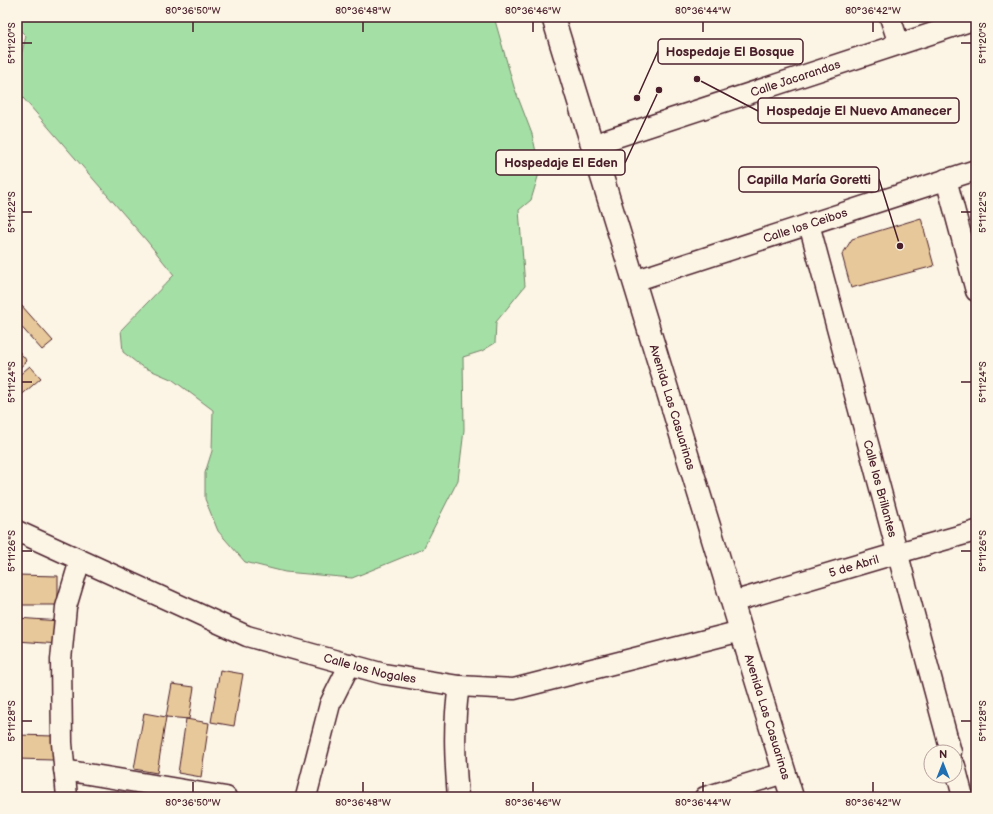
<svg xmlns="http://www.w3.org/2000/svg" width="993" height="814" viewBox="0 0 993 814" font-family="'Balsamiq Sans',sans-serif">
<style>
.green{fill:#a4e0a6;stroke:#778068}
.building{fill:#e7c89a;stroke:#4a1f2b}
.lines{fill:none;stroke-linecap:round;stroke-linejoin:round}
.minor-casing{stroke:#4a1f2b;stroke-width:23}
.tertiary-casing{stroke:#4a1f2b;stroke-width:25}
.minor{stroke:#fcf5e5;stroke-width:20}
.tertiary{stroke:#fcf5e5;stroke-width:22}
.ticks{fill:none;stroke:#4a1f2b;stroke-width:1.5}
.labels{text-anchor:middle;stroke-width:4;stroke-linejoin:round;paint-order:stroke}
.street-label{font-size:12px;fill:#4a1f2b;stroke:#fcf5e5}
.leader{fill:none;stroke:#4a1f2b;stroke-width:1.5}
.callout-dot{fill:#4a1f2b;stroke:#fcf5e5;stroke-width:1.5}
.callout{fill:#fcf5e5;stroke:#4a1f2b;stroke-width:1.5}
.callout-label{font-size:13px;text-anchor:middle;font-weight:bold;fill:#4a1f2b}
.neatline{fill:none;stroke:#4a1f2b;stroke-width:1.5}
.ticks-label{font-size:10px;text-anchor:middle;fill:#4a1f2b}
</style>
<rect width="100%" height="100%" fill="#fcf5e5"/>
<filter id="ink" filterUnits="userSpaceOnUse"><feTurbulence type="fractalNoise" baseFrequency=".025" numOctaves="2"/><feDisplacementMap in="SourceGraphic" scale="8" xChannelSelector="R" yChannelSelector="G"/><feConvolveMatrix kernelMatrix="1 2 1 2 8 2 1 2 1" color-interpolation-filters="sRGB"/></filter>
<g filter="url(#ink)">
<path class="green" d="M17,17h477l20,70 18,47 8,36 -9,30 -12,10 6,76 -29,36 -1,21 -13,8 -19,6 1,73 -6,50 -35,69 -71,29 -67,-6 -40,-10 -27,-31 -13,-32v-26l7,-22 1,-41 -40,-30 -32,-14 -18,-14 -2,-22 53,-55 -27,-34 -130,-150v-20l9,-35 -9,-9z"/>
<g class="building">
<path d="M921,218l13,48 -83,22 -9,-33 10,-16z"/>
<path d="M22,306l31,35 -11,9 -25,-28v-11z"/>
<path d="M17,349l10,12 -10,9z"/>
<path d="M30,366l11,12 -24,21v-22z"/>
<path d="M17,575l41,1v29h-41z"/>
<path d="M17,618l43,3 -1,23 -42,-3z"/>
<path d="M220,670l23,4 -9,52 -23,-4z"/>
<path d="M172,684l22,3 -5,32 -23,-2z"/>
<path d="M144,713l22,4 -9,56 -23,-4z"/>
<path d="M186,719l23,4 -8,54 -23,-4z"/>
<path d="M17,735l37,1 -1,24 -36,-1z"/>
</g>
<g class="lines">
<g class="minor-casing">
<g id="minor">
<path d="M890,17l9,27"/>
<path id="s1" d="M592,145l384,-126"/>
<path d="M946,179l30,112"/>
<path id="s2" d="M809,224l142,528"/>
<path id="s3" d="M634,281l342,-111"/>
<path id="s4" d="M17,531l230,105 137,38 75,12 55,3 227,-58"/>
<path id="s5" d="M732,602l166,-49 78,-22"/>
<path d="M955,766l8,31"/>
<path d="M64,770l162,27"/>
<path d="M67,797l-5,-54 -1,-83 5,-53 14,-47"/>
<path d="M306,797l24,-93 20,-40"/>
<path d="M458,797c-3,-37 -5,-73 1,-111"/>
<path d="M705,797l79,-24"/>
</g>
</g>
<g class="tertiary-casing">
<g id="tertiary">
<path id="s6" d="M553,17l239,780"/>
</g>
</g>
<use href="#minor" class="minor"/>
<use href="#tertiary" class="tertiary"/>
</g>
</g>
<path class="ticks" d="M193,22v10M363,22v10M533,22v10M703,22v10M873,22v10M22,43h10M961,43h10M22,212h10M961,212h10M22,382h10M961,382h10M22,551h10M961,551h10M22,721h10M961,721h10M193,782v10M363,782v10M533,782v10M703,782v10M873,782v10"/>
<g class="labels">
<g class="street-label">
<text dy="4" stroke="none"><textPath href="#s1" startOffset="214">Calle Jacarandas</textPath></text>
<text dy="4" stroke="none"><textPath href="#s3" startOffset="180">Calle los Ceibos</textPath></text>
<text dy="4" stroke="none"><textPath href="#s6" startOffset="408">Avenida Las Casuarinas</textPath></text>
<text dy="4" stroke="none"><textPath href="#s2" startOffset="274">Calle los Brillantes</textPath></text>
<text dy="4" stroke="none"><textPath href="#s5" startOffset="127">5 de Abril</textPath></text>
<text dy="4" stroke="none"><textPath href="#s4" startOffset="380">Calle los Nogales</textPath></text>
<text dy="4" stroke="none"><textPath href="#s6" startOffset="732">Avenida Las Casuarinas</textPath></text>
</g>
</g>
<path class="leader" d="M637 98L658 51M697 79L758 111M659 90L625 163M900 246L879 179"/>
<g class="callout-dot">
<circle cx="637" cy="98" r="4"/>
<circle cx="697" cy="79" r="4"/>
<circle cx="659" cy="90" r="4"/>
<circle cx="900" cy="246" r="4"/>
</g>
<g class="callout">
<rect x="658" y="39" width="145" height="25" rx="4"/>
<rect x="758" y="98" width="201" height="25" rx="4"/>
<rect x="496" y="150" width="129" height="25" rx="4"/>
<rect x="739" y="167" width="140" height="25" rx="4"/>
</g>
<g class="callout-label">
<text x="730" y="56">Hospedaje El Bosque</text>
<text x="859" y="115">Hospedaje El Nuevo Amanecer</text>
<text x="561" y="167">Hospedaje El Eden</text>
<text x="809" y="184">Capilla María Goretti</text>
</g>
<rect width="993" height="814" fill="none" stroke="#fcf5e5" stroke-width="44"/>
<g transform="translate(943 764)"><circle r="19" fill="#fcf5e5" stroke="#b59f9b"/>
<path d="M0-3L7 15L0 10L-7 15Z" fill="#1f6fb2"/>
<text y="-6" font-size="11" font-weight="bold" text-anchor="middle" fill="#4a1f2b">N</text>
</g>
<rect x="22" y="22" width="949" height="770" class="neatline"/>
<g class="ticks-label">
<text x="193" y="14">80°36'50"W</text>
<text x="363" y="14">80°36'48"W</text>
<text x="533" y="14">80°36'46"W</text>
<text x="703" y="14">80°36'44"W</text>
<text x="873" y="14">80°36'42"W</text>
<text transform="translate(11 43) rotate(-90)" y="4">5°11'20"S</text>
<text transform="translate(982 43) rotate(-90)" y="4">5°11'20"S</text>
<text transform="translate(11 212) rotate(-90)" y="4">5°11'22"S</text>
<text transform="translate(982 212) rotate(-90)" y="4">5°11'22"S</text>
<text transform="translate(11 382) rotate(-90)" y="4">5°11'24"S</text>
<text transform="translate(982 382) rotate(-90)" y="4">5°11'24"S</text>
<text transform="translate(11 551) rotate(-90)" y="4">5°11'26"S</text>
<text transform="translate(982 551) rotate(-90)" y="4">5°11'26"S</text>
<text transform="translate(11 721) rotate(-90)" y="4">5°11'28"S</text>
<text transform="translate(982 721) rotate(-90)" y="4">5°11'28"S</text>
<text x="193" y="806">80°36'50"W</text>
<text x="363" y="806">80°36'48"W</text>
<text x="533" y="806">80°36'46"W</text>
<text x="703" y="806">80°36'44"W</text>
<text x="873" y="806">80°36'42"W</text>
</g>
</svg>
